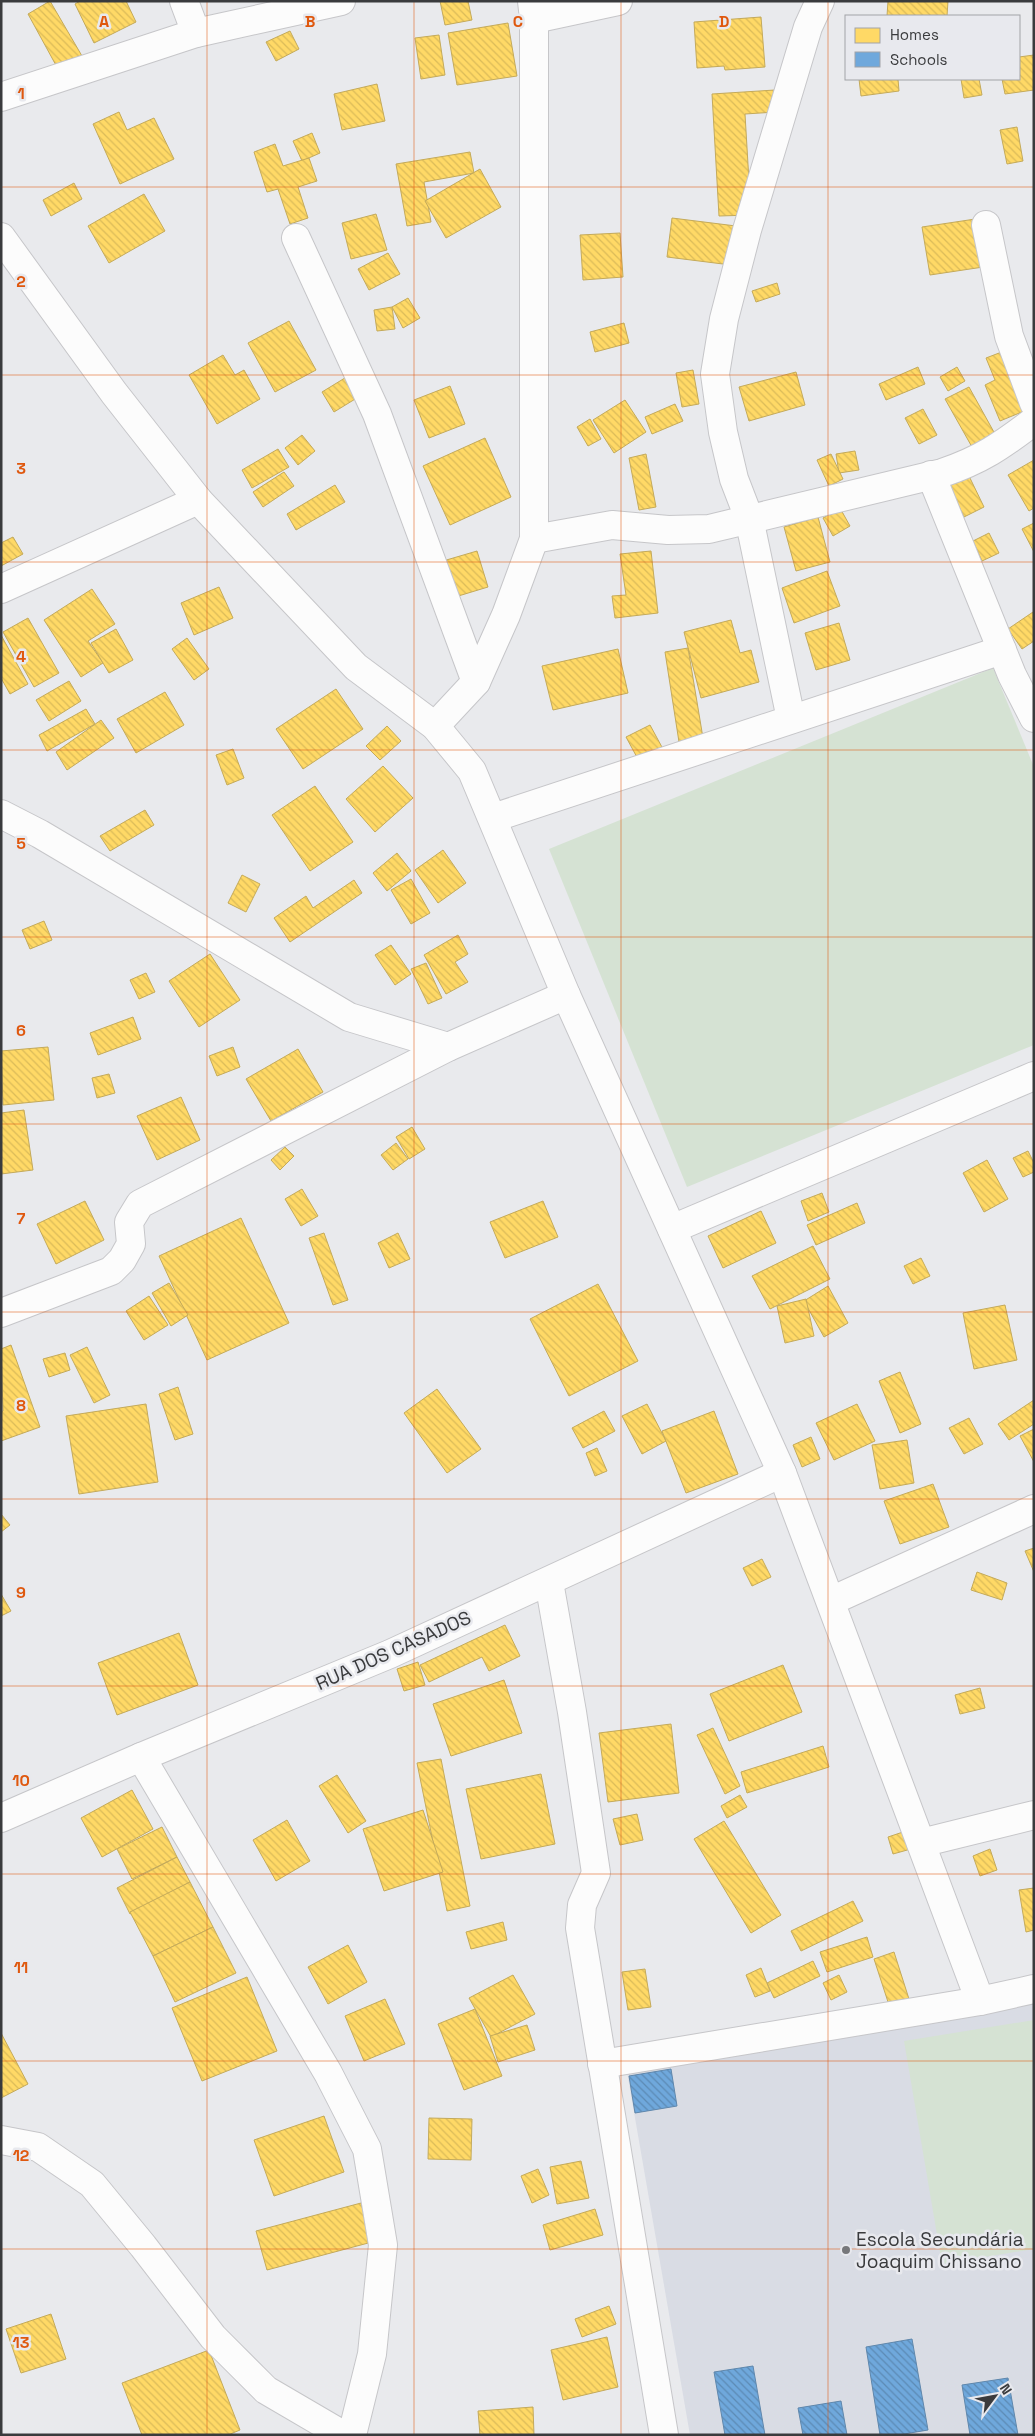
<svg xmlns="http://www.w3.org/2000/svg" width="1035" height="2436" viewBox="0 0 1035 2436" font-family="'Space Grotesk',sans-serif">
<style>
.built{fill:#d9dce4}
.green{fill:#d5e2d3}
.homes{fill:url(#homes-back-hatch);stroke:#c4aa5a}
.schools{fill:url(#schools-back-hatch);stroke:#5f87ac}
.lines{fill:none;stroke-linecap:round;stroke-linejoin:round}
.minor-casing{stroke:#c6c6c9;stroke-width:30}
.minor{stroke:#fcfcfc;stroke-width:28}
.grid{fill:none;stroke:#df580e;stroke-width:1;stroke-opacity:0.55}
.poi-dot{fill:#77787b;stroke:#e8e9ee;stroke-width:2}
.labels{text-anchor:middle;stroke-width:5;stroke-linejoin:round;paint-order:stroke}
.street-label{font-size:19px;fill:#3a3b3d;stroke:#e8e9ee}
.poi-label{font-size:19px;fill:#3a3b3d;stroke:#e8e9ee;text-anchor:start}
.grid-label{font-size:16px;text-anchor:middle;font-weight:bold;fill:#df580e;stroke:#e8e9ee;stroke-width:5;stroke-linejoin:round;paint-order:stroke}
</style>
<defs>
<pattern id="homes-back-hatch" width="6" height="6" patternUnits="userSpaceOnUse" patternTransform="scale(1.25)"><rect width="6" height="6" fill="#ffd966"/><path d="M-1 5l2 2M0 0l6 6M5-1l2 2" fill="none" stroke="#dbbb59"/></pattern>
<pattern id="schools-back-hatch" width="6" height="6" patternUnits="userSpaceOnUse" patternTransform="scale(1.25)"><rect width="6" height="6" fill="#6fa8dc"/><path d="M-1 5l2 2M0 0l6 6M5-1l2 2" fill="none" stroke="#5c8ab4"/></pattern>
</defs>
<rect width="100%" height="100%" fill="#e9eaed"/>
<path class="built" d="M1034,2000v435h-344l-64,-369z"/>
<g class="green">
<path d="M993,668l41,99v278l-347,142 -138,-338z"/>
<path d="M1034,2020v229l-92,15 -38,-223z"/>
</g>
<g class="homes">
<path d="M50,1l32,55 -24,13 -30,-55z"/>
<path d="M80,1h46l10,21 -42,21 -19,-39z"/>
<path d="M440,1h28l4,19 -27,5z"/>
<path d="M888,1h60l-1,15h-60z"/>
<path d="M761,17l4,50 -40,3 -1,-4 -27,2 -3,-46z"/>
<path d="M508,23l9,53 -60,9 -9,-52z"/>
<path d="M290,31l9,18 -23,12 -10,-19z"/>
<path d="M439,35l6,40 -24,4 -6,-41z"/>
<path d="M1034,55v35l-29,4 -3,-15h17v-22z"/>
<path d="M859,79h39l1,12 -38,5z"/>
<path d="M961,79h18l3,16 -18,3z"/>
<path d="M377,84l8,37 -43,9 -8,-36z"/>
<path d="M775,90l1,22 -31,2 6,101 -32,1 -7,-122z"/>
<path d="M119,112l8,18 27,-12 20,41 -54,25 -27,-60z"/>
<path d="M1017,127l6,34 -16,3 -7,-34z"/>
<path d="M312,133l8,20 -18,8 -9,-20z"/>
<path d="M275,144l8,22 26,-8 8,23 -19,6 10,31 -18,6 -12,-35 -11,3 -13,-40z"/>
<path d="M470,152l4,21 -50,9 7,40 -24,4 -11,-62z"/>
<path d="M480,169l21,38 -55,31 -21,-37z"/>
<path d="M74,183l8,16 -31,17 -8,-16z"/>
<path d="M144,194l21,37 -56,32 -21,-37z"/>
<path d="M376,214l11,36 -36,9 -9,-36z"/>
<path d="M672,218l64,8 -5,39 -64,-8z"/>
<path d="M982,218l8,48 -60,9 -8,-48z"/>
<path d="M620,233l3,44 -40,3 -3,-45z"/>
<path d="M388,253l12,21 -31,16 -11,-21z"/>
<path d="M777,283l3,11 -24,8 -4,-11z"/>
<path d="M408,298l12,20 -17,10 -11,-21z"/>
<path d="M392,307l3,22 -18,2 -3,-21z"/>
<path d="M289,321l27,49 -41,22 -27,-49z"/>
<path d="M624,323l5,20 -34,9 -5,-20z"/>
<path d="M1020,345l14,62 -34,14 -15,-36 10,-5 -9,-22z"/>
<path d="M223,355l12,20 9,-5 16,29 -43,25 -28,-49z"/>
<path d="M918,367l7,17 -39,16 -7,-16z"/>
<path d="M957,367l8,14 -17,10 -8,-14z"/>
<path d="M693,370l6,34 -17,3 -6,-34z"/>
<path d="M796,372l9,33 -56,16 -10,-34z"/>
<path d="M353,373l12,20 -31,19 -12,-20z"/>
<path d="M450,386l15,38 -36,14 -15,-38z"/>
<path d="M969,387l26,47 -23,13 -27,-48z"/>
<path d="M625,400l21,32 -32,21 -21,-33z"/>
<path d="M675,404l8,17 -31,13 -7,-17z"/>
<path d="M923,409l14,26 -18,9 -14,-26z"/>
<path d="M590,419l11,20 -13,7 -11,-19z"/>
<path d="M302,435l13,16 -17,14 -13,-17z"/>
<path d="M485,438l26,59 -61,28 -27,-59z"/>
<path d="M278,449l11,18 -37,21 -10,-18z"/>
<path d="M855,451l4,19 -20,3 -3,-19z"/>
<path d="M646,454l10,53 -17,3 -10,-52z"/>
<path d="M831,454l12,25 -14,7 -12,-26z"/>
<path d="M1034,460v48l-5,3 -21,-36z"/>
<path d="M284,472l10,14 -31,21 -10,-15z"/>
<path d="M969,476l15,31 -20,10 -15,-31z"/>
<path d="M335,485l10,17 -49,28 -9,-16z"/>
<path d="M840,508l10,18 -17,10 -10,-18z"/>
<path d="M818,517l12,45 -34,9 -12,-44z"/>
<path d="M1034,523v29l-12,-23z"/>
<path d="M989,533l10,20 -17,8 -9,-20z"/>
<path d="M13,537l10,17 -22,12v-23z"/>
<path d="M477,551l11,36 -33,10 -12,-36z"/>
<path d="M651,551l7,62 -43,5 -3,-22 14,-1 -6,-41z"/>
<path d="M827,571l13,35 -46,17 -12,-35z"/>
<path d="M219,587l14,31 -39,17 -13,-32z"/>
<path d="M92,589l23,35 -27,17 15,22 -22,14 -37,-57z"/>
<path d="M1033,612l1,29 -12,8 -14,-20z"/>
<path d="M28,618l31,55 -25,14 -31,-55z"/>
<path d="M731,620l9,33 11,-3 8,32 -58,16 -17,-66z"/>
<path d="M839,623l11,37 -34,10 -11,-37z"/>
<path d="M116,629l17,31 -24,13 -18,-30z"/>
<path d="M1,635l27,49 -18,10 -9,-16z"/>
<path d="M187,638l22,31 -15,11 -22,-31z"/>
<path d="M688,648l15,90 -24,4 -14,-90z"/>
<path d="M618,649l10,44 -75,17 -11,-44z"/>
<path d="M69,681l12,20 -32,20 -13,-21z"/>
<path d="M336,689l27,40 -60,40 -27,-40z"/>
<path d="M165,692l19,33 -48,28 -19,-34z"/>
<path d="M86,709l9,15 -48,27 -8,-16z"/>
<path d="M101,720l13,18 -47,32 -11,-18z"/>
<path d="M650,725l13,24 -24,12 -13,-24z"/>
<path d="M387,726l14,15 -21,19 -14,-14z"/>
<path d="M233,749l11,29 -17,7 -11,-30z"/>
<path d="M383,766l30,32 -38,34 -29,-33z"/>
<path d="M315,786l38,56 -43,29 -38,-56z"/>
<path d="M145,810l9,15 -44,26 -10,-15z"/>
<path d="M443,850l23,33 -28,20 -23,-33z"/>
<path d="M397,853l14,18 -24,20 -14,-18z"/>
<path d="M242,875l18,9 -14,28 -18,-9z"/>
<path d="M411,879l19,34 -19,11 -20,-34z"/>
<path d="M354,880l8,13 -72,49 -16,-24 32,-22 7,12z"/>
<path d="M44,921l8,19 -22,9 -8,-19z"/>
<path d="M458,935l10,19 -13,8 13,20 -22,12 -22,-39z"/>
<path d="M391,945l20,29 -16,11 -20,-30z"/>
<path d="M210,954l30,46 -41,27 -30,-46z"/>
<path d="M426,963l16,35 -14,6 -17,-35z"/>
<path d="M146,973l9,19 -16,7 -9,-19z"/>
<path d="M133,1017l8,22 -43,16 -8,-22z"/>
<path d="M48,1047l6,53 -51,5 -2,-54z"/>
<path d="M233,1047l7,20 -23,9 -8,-20z"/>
<path d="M298,1049l25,43 -52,29 -25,-42z"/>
<path d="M109,1074l6,19 -18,5 -5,-20z"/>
<path d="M181,1097l19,43 -43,20 -20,-44z"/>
<path d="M24,1110l9,60 -32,4v-61z"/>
<path d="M412,1127l13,22 -16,10 -13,-22z"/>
<path d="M396,1143l12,16 -15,11 -12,-15z"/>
<path d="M285,1147l9,9 -14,14 -9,-10z"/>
<path d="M1028,1151l6,12v9l-11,5 -10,-19z"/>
<path d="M987,1160l21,39 -24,13 -21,-39z"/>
<path d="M302,1189l16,27 -17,10 -16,-27z"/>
<path d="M822,1193l7,19 -21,9 -7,-20z"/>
<path d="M85,1201l19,39 -48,24 -19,-40z"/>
<path d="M543,1201l15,36 -53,21 -15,-36z"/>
<path d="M857,1203l8,20 -49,22 -9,-20z"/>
<path d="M761,1211l15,32 -53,25 -15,-32z"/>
<path d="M241,1218l48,105 -82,37 -48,-104z"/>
<path d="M324,1233l24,67 -15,5 -24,-67z"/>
<path d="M398,1233l12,26 -21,9 -11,-25z"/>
<path d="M813,1246l17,33 -60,30 -18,-33z"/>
<path d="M921,1258l9,18 -17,8 -9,-18z"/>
<path d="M169,1283l19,32 -17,11 -19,-33z"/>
<path d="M598,1284l40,77 -69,35 -39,-77z"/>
<path d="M828,1286l20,37 -24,14 -20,-36z"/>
<path d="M149,1296l19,29 -24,15 -18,-29z"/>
<path d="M806,1299l8,37 -29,7 -8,-37z"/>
<path d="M1005,1305l12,55 -43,9 -11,-56z"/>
<path d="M11,1345l29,82 -39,14v-29l2,-1 -2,-62z"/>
<path d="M87,1347l23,48 -16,8 -24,-48z"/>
<path d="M65,1353l5,17 -21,7 -6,-18z"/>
<path d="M900,1372l21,52 -21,9 -21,-52z"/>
<path d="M178,1387l15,47 -18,6 -16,-46z"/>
<path d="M437,1389l44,60 -34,24 -43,-60z"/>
<path d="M1034,1400v24l-25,16 -11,-16z"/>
<path d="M146,1404l12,78 -79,12 -13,-78z"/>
<path d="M647,1404l19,37 -24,13 -20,-38z"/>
<path d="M857,1404l18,37 -41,19 -18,-37z"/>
<path d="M604,1411l11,20 -32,17 -11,-20z"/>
<path d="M714,1411l24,63 -52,19 -24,-62z"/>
<path d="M969,1418l14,26 -19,10 -15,-26z"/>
<path d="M1034,1429v33l-14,-26z"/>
<path d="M811,1437l9,22 -18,8 -9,-22z"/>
<path d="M907,1440l7,43 -34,6 -8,-44z"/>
<path d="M597,1448l10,23 -12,5 -9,-23z"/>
<path d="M933,1484l16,43 -49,17 -16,-43z"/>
<path d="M1,1514l9,11 -9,7z"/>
<path d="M1034,1548v24l-9,-21z"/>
<path d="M762,1559l9,18 -19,9 -9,-18z"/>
<path d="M977,1572l30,11 -5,17 -31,-10z"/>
<path d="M1,1594l10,17 -10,5z"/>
<path d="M505,1625l15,31 -31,15 -7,-14 -53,25 -9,-17z"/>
<path d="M179,1633l19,52 -81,30 -19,-52z"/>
<path d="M418,1662l7,23 -21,6 -7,-22z"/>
<path d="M783,1665l19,47 -73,29 -19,-47z"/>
<path d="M504,1680l18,53 -71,23 -18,-52z"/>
<path d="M980,1688l5,20 -25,6 -5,-19z"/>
<path d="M671,1724l8,69 -71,9 -9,-69z"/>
<path d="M713,1728l27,58 -15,8 -28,-59z"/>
<path d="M823,1746l6,21 -82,26 -6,-21z"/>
<path d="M441,1759l29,147 -23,5 -30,-148z"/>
<path d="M541,1774l14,70 -74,15 -15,-70z"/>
<path d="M337,1775l29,46 -18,12 -29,-47z"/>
<path d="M132,1790l21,39 -51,28 -21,-39z"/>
<path d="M740,1795l7,12 -20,11 -6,-12z"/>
<path d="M423,1810l20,62 -59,19 -21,-62z"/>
<path d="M637,1814l6,26 -23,5 -7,-26z"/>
<path d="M287,1820l23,41 -34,20 -23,-41z"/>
<path d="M724,1821l57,94 -30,18 -57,-94z"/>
<path d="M162,1827l15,30 -45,22 -15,-30z"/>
<path d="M912,1829l6,18 -25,7 -5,-17z"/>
<path d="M990,1849l7,21 -17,6 -7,-20z"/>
<path d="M177,1857l13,25 -60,32 -13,-26z"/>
<path d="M190,1882l23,45 -60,29 -23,-44z"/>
<path d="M1034,1888v42l-8,2 -7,-42z"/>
<path d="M853,1901l10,20 -62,30 -10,-20z"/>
<path d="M503,1922l4,18 -36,9 -5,-17z"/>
<path d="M213,1927l23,46 -61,29 -22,-46z"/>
<path d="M867,1937l6,20 -46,15 -7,-20z"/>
<path d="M348,1945l19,37 -39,22 -20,-37z"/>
<path d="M894,1952l15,47 -20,6 -15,-46z"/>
<path d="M813,1961l7,15 -46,22 -7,-15z"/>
<path d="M761,1968l9,23 -15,6 -9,-22z"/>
<path d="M645,1969l6,38 -23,3 -6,-38z"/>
<path d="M513,1975l22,39 -44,23 -22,-39z"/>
<path d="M839,1975l8,17 -16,8 -8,-17z"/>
<path d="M247,1977l30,74 -75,30 -30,-73z"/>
<path d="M385,1999l20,45 -41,17 -19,-45z"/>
<path d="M475,2009l27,67 -38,14 -26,-66z"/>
<path d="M527,2025l8,25 -37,12 -8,-26z"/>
<path d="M1,2033l27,51 -27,14z"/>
<path d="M324,2116l20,56 -70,24 -20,-56z"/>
<path d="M429,2118l43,1 -1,41 -43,-1z"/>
<path d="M581,2161l8,37 -32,6 -7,-37z"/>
<path d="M538,2169l11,26 -17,8 -11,-27z"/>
<path d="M361,2203l11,39 -105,28 -11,-39z"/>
<path d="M595,2209l8,26 -53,15 -7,-25z"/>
<path d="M609,2306l7,18 -34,13 -7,-18z"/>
<path d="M51,2314l15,45 -45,14 -15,-44z"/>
<path d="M607,2337l11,50 -55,13 -12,-50z"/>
<path d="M209,2350l31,80 -12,5h-86l-20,-52z"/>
<path d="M533,2407l1,28h-54l-2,-24z"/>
</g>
<g class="schools">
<path d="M671,2069l6,37 -42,7 -6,-37z"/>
<path d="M912,2339l16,91 -30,5h-18l-14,-88z"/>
<path d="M753,2366l12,69h-40l-11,-63z"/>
<path d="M1008,2378l10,57h-48l-8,-50z"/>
<path d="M841,2401l6,34h-44l-5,-27z"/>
</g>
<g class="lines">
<g class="minor-casing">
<g id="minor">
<path d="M184,1l12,32"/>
<path d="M534,19l84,-18"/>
<path d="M1,97l195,-64 145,-32"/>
<path d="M986,225l23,111 25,67"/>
<path d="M1,237l113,156 84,107 158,167 79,59 37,45 94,224 216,478 198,528"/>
<path d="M296,238l81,176 99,268"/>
<path d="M931,475l81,200 22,43"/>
<path d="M534,539l78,-14 56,5 41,-1 233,-56c39,-13 59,-27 92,-52"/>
<path d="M1,589l197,-89"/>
<path d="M791,719l-42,-201 -15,-39 -11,-47 -8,-58 9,-55 23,-89 61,-203 12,-26"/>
<path d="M435,726l41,-44 30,-67 28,-76v-520l-2,-18"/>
<path d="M1,814l39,20 309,183 99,30"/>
<path d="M493,818l509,-168"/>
<path d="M672,1229l362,-153"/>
<path d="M1,1313l110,-42 11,-11 9,-16 -2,-22 11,-18 308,-157 118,-52"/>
<path d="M549,1582l23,130 24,161 -14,32 -2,23 84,507"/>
<path d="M831,1601l203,-92"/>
<path d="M141,1757l187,316 39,76 16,96 -11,109 -20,81"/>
<path d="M1,1818l140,-61 249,-103 392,-181"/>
<path d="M921,1843l113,-28"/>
<path d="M602,2064l378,-63 54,-12"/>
<path d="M1,2140l37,7 54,37 51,62 70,91 53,53 77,45"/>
</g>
</g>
<use href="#minor" class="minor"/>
</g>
<path class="grid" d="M207,1v2434M414,1v2434M621,1v2434M828,1v2434M1,187h1033M1,375h1033M1,562h1033M1,750h1033M1,937h1033M1,1124h1033M1,1312h1033M1,1499h1033M1,1686h1033M1,1874h1033M1,2061h1033M1,2249h1033"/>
<circle class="poi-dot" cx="846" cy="2250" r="5"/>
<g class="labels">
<g class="street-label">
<text transform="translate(393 1650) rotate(-24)" y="7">RUA DOS CASADOS</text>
</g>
<g class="poi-label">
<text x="856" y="2246">Escola Secundária<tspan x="856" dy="22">Joaquim Chissano</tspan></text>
</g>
</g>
<g class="grid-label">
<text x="104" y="27">A</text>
<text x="310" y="27">B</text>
<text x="518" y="27">C</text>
<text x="724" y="27">D</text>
<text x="21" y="99">1</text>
<text x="21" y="287">2</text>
<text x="21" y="474">3</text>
<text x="21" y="662">4</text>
<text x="21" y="849">5</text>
<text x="21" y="1036">6</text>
<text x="21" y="1224">7</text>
<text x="21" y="1411">8</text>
<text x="21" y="1598">9</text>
<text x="21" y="1786">10</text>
<text x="21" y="1973">11</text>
<text x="21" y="2161">12</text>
<text x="21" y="2348">13</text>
</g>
<rect width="1035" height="2436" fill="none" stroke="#3a3b3d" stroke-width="5"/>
<rect x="845" y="15" width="175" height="65" fill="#e8e9ee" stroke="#a2a3a7"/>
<rect x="855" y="28" width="25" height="15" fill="#ffd966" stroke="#a2a3a7"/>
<text x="890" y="40" font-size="15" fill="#3a3b3d">Homes</text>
<rect x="855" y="52" width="25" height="15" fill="#6fa8dc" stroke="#a2a3a7"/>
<text x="890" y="65" font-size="15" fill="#3a3b3d">Schools</text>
<g transform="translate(995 2396) rotate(58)" stroke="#e8e9ee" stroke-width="4" paint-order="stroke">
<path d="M0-4L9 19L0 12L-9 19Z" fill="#3a3b3d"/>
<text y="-8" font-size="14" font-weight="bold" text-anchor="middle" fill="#3a3b3d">N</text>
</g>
</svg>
